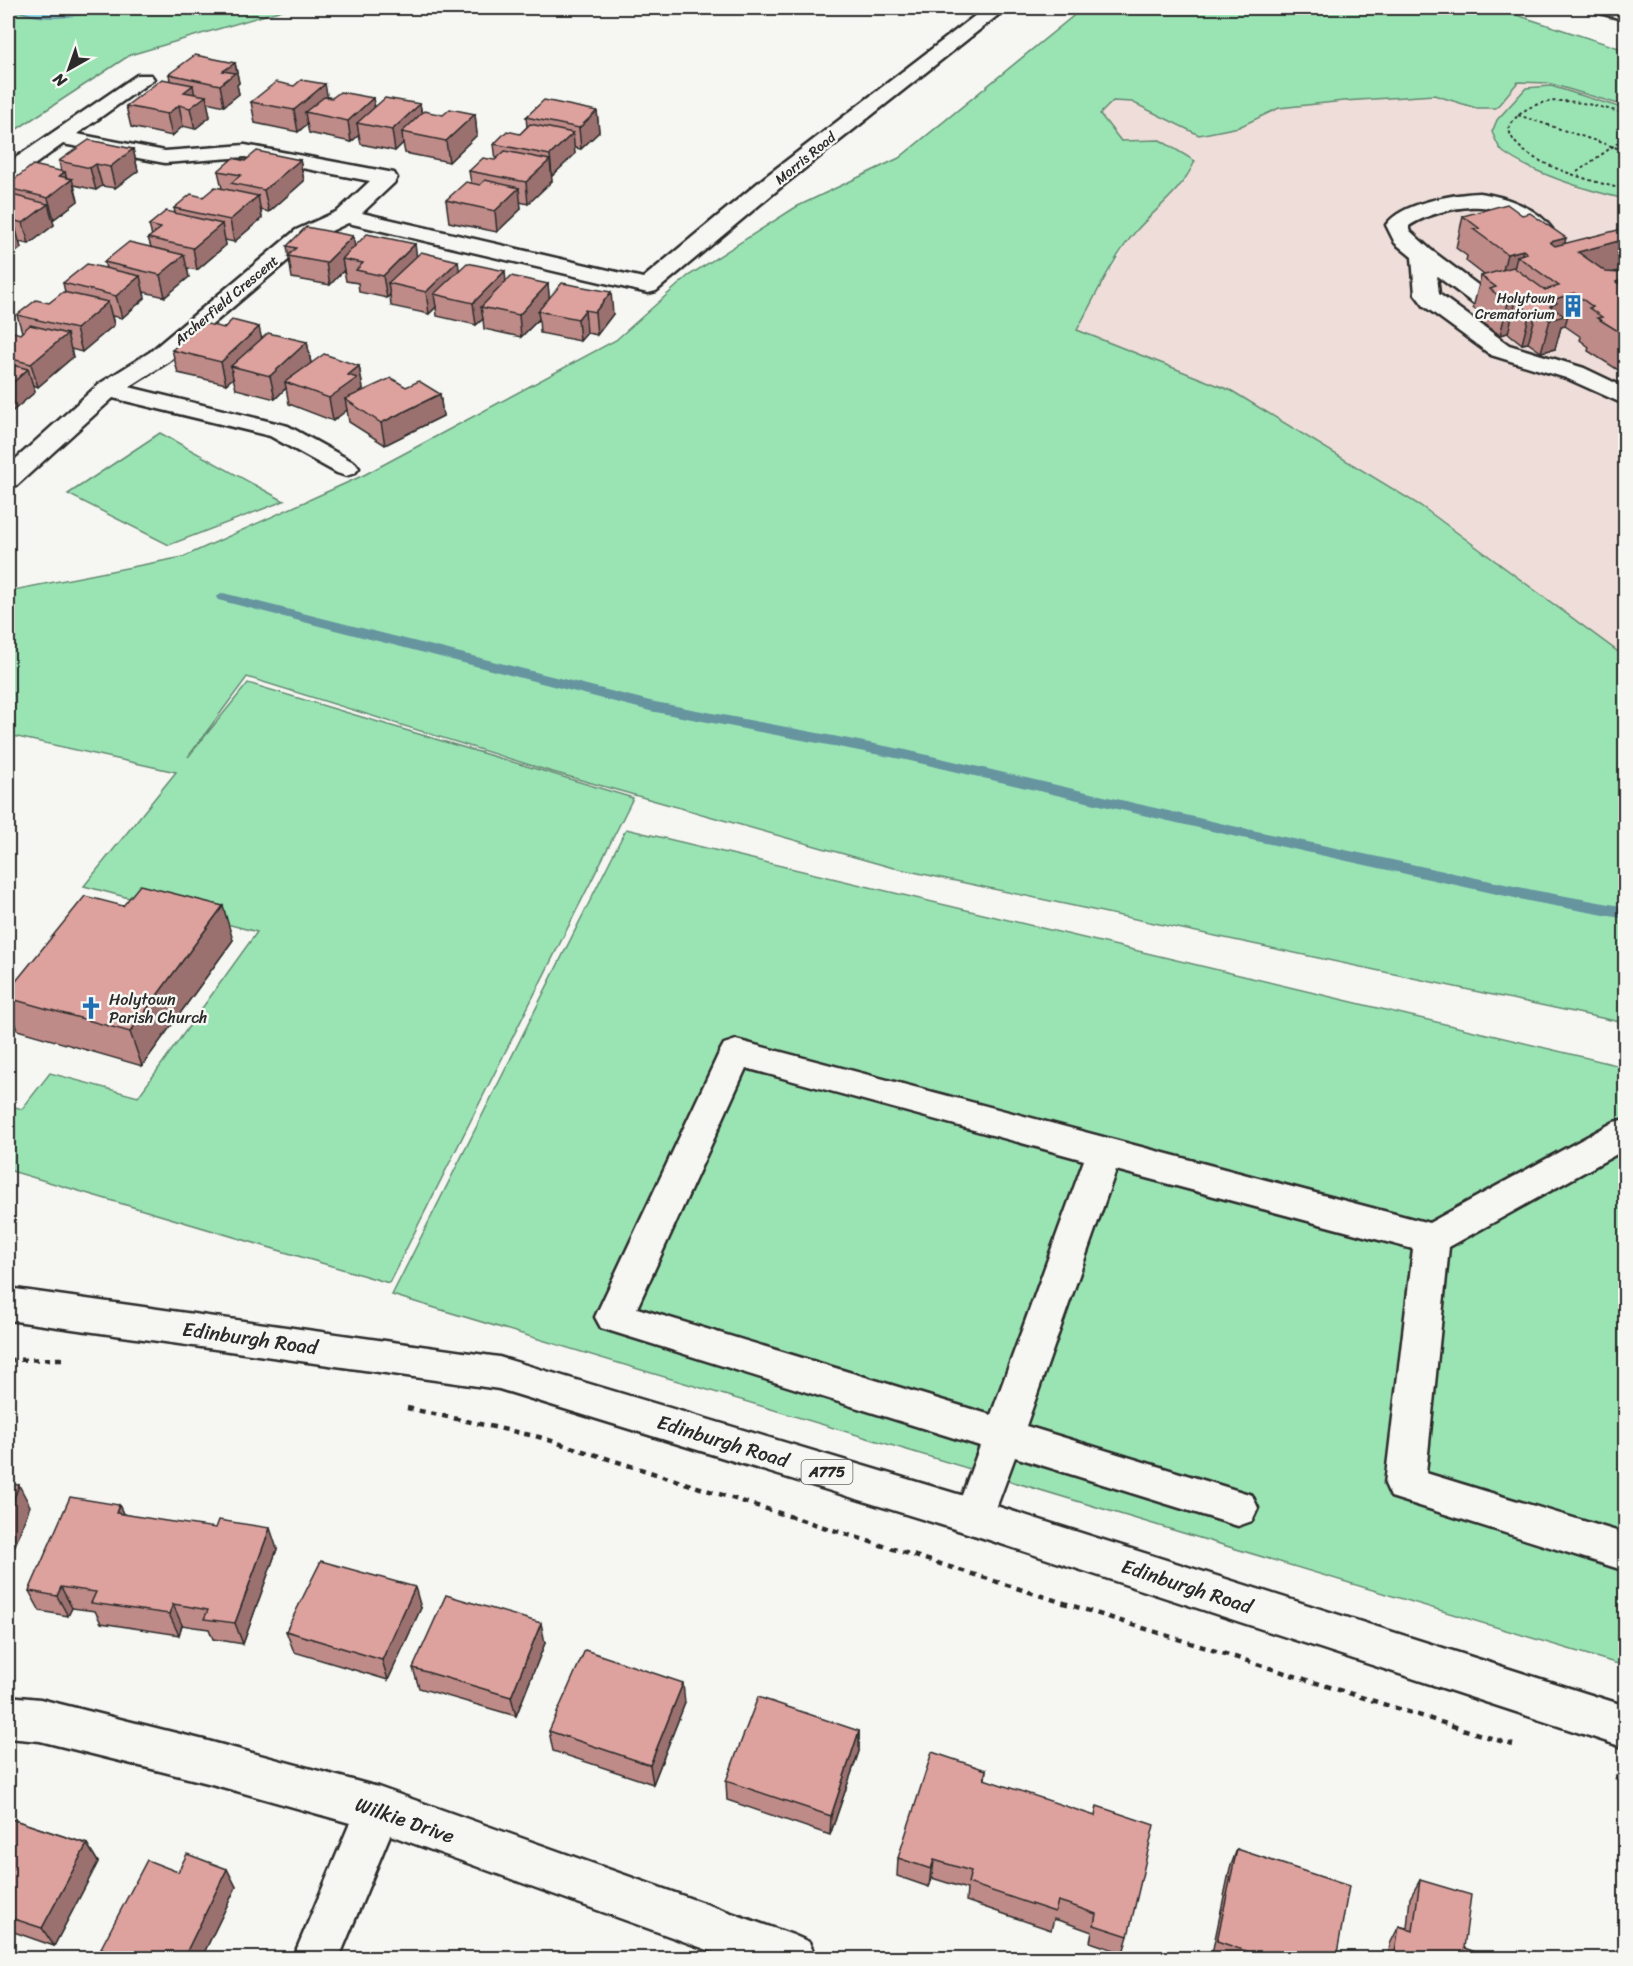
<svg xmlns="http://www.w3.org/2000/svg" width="1633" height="1966" viewBox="0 0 1633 1966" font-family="Sriracha,sans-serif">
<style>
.built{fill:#eeddd9}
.green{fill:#9ae4b4;stroke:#628870;stroke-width:1.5}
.water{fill:#8edced;stroke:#66959f;stroke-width:1.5}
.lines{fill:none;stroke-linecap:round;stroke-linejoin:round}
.stream{fill:#66959f;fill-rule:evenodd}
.minor-casing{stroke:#2b2b2b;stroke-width:5}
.major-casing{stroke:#2b2b2b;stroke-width:5}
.path-far1{stroke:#2b2b2b;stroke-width:2;stroke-dasharray:3 3;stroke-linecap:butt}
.path{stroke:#2b2b2b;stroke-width:4.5;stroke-dasharray:6 6;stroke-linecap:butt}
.minor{fill:#f6f6f2;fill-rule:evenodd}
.major{fill:#f6f6f2;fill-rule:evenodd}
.wall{fill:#be8b88;stroke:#2b2b2b;stroke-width:1.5}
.shaded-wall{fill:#9b716f;stroke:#2b2b2b;stroke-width:1.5}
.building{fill:#dda29e;stroke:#2b2b2b;stroke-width:1.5}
.labels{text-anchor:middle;stroke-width:5;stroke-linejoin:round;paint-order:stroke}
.far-street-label{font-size:14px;fill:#2b2b2b;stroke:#f6f6f2}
.far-poi-label{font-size:14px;fill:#2b2b2b;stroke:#f6f6f2;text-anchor:end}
.shield{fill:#f6f6f2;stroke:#686867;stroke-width:1.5}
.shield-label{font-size:15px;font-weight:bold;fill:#2b2b2b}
.poi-label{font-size:16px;fill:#2b2b2b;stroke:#f6f6f2;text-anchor:start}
.near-street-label{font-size:20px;fill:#2b2b2b;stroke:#f6f6f2}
</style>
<rect width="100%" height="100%" fill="#f6f6f2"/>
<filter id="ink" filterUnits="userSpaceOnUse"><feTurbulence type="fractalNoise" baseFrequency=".0167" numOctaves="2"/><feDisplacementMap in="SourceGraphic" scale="12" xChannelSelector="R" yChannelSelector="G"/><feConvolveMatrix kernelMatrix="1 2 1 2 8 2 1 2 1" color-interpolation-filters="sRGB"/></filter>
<g filter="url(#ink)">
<path class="built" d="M1518,82l30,1 77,23v551l-204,-151 -189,-115 -155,-61 26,-48 32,-50 51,-52 -26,-40 -39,1 -21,-28 13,-12 19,1 67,33 40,-8 40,-19 65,-7 90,-6 42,13z"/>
<g class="green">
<path d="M8,8h281l-159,47 -122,80z"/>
<path d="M1083,8h412l130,42v56l-77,-23 -30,-1 -22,26h-20l-42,-13 -90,6 -65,7 -40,19 -40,8 -67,-33 -19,-1 -13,13 21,27 39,-1 35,21c-14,31 -37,45 -59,70 -24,28 -41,66 -59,99l155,61 189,115 204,151v366l-735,-156 -341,-96 -302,-94 -59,80 60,-74 385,115 -244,485 -381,-113v-65l14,4 28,-36 88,24 119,-165 -173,-46 92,-114 -168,-37v-144l175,-34 181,-82 252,-135 72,-64 108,-69 103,-49z"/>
<path d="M1551,86l74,23v90c-35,-8 -92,-25 -122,-47 -5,-4 -8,-14 -11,-20l5,-12 29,-32z"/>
<path d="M160,433l124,68 -115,44 -101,-51z"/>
<path d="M626,829l999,238v599l-1233,-371z"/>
</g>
<path class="water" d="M11,8h98c-36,8 -62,16 -98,0z"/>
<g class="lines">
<path class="stream" d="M223,593l427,108 256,49 327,76 300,64 93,17v12l-93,-17 -300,-66 -327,-76 -256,-49 -432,-111 -2,-3z"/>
<g class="minor-casing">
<g id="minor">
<path d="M985,8h22l-226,179 -125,104 -8,2 -300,-70 -36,17 -144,122 -39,25 159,39 67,37 4,5 -4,5 -9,3 -9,-3 -67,-37 -157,-38 -96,87 -9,2v-21l91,-82 51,-32 146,-122 42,-19 32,-30 -125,-24 -80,6 -102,-19 -47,34 -8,1v-16l129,-88h14l3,4 -77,55 88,17 80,-6 149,28 3,5 -3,5 -32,30 281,65 122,-101z"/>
<path d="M1593,8h33v12l-30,-8z"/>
<path d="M1479,193c25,3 59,15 73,36l-3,5c-20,5 -36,-16 -54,-24 -22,-9 -67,3 -86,16v4l22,20 88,66 4,5 -4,5 -8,2 -8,-2 -66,-50 2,18 70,51 75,23 42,20v17l-60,-27 -75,-23 -67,-49 -9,-12 -3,-37 -17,-14 -9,-18c15,-22 68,-31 93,-32z"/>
<path d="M1584,251l8,2 34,22v18l-8,-2 -42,-28 -3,-5 3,-5z"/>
<path d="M736,1040l693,183 185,-101 12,-3v30l-177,98 -23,226 200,61v37l-235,-74 -6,-13 28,-235 -297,-79 -90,256 226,69 6,13 -6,13 -14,5 -223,-69 -27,73 -14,5 -14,-5 -6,-13 26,-71 -379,-118 -6,-11 124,-264 5,-9zM746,1068l338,92 -93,255 -354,-107z"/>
<path d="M8,1696l32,3 168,42 170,46 415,148 16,7 7,16h-86l-340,-123 -51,123h-46l57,-135 -142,-40 -168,-42 -32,-3z"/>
</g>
</g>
<g class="major-casing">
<path id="major" d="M8,1288l491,69 475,142 652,207v42l-652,-213 -475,-146 -491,-69z"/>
</g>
<g class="path-far1">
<path d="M1626,114c-32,-9 -78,-24 -106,0 -6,5 -9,8 -11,15 5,34 88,53 117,61"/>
<path d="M1518,115l108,36"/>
<path d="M1577,172l49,-35"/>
</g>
<g class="path">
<path d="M8,1360l54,-1"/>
<path d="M407,1408l132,29 974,308"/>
<path d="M1615,1777l11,3"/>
</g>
<use href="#minor" class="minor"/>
<use href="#major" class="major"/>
</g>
<g class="wall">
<path d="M235,63l4,20 -2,2 2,9 -15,12 -17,-4 3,15 -15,12 -12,-3 -11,10 -41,-9 -5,-21 44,-26 -1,-6z"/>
<path d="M294,86l38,12h41l2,9 45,-3 2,10 21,1 32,-1 2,21 -28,27 -44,-9 -2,-10 -8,8 -34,-7 -2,-9 -8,7 -42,-9 -2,-9 -9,8 -43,-9 -4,-21z"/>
<path d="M597,111l2,21 -18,17 -7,-1 1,6 -23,22h-1l1,5 -24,23 -8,-2 1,7 -24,23 -48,-10 -3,-22 25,-17 -2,-12 27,-11 -2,-16 26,-10 7,-7 -1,-10z"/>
<path d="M133,149l5,22 -23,17 -13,-2 -6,4 -22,-5 4,16 -24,18h-2l2,6 -25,19 -10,-2 2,6 -13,10v-74l53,-13 -2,-10z"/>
<path d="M300,160l4,21 -35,31 -8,-2 1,8 -28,24 -9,-2 1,5 -29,25 -10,-2 2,9 -24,20 -21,-5 1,6 -23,20 -10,-2 2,9 -32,27 -11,-3 2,8 -35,30 -5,-2 2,7 -27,23v-81h12l2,-2 -5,-17 32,-12 16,-11 -2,-9 43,-15 -2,-6 47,-15 -3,-9 4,-2 -3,-11 26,-12 -1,-5 29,-11 19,-9 -4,-17 27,-10z"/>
<path d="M1522,215l43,28 61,26 -14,3 9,14 5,3v86l-38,-24 1,-4 -9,-7 1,-3 -16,-11 -4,1 -6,22 -14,3 -13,-9 -6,1 -14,-11 -8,2 -18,-13 1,-6 -10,-8 8,-32 3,-1 -18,-14 1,-5 -11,-8 7,-32z"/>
<path d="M415,244l1,12 44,14 46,12 42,2 1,13 64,17 -16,21 -10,-2 -7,8 -40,-8 -1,-14 -18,18 -37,-8 -1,-10 -7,6 -39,-9 -1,-9 -7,7 -38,-8 -1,-11 -3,3 -28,-6 -1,-9 -12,-2 -2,-11 -14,15 -38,-7 -5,-32 68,1z"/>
<path d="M262,338l45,4 4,21 48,3 4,23 -4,3v1l47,-6 34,7 3,22 -58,29 -36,-23 -2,-12 -14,11 -44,-17 -3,-16 -11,11 -39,-10 -3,-11 -7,6 -48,-11 -6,-23z"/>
<path d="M123,906l110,34 -91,126 -125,-36 -9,-23v-16z"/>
<path d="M119,1505l4,9 154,35 -34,95 -30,-5 -4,-10 -15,-2 -12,-2 -3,10 -78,-12 -6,-12 -23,-3 -4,8 -28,-5 -11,-20z"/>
<path d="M421,1608l-33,72 -94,-28 -8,-21z"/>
<path d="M545,1643l-29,73 -97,-28 -6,-20z"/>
<path d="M685,1703l-32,81 -100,-33 -4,-20z"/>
<path d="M859,1731v20l-29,84 -103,-35 -1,-19z"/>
<path d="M986,1770l-1,10 143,156 -5,17 -33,-11 2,-10 -25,-9 -13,-4 -3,11 -85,-29 1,-12 -35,-11 -3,9 -32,-11 1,-18z"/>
<path d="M8,1818l79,26 11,18 -44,84 -46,-16z"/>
<path d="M1237,1849l99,110 -125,-1 19,-90z"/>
<path d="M227,1869l9,18 -35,72h-94l-6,-11 77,-76z"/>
<path d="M1420,1880l44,68 30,11h-106l2,-15 9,-18 8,2 3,-30z"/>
</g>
<g class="shaded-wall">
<path d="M235,63l4,20 -2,2 2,9 -15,12 -4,-21 3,-14z"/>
<path d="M325,84l4,21 -24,7 2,12 -9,8 -4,-22z"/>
<path d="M193,85l3,18 10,-7 4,21 -15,12 -5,-21 -6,-16z"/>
<path d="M373,98l3,22 -19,3 2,12 -8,7 -3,-21z"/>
<path d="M420,104l3,21 -21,7 1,11 -8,8 -3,-21z"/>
<path d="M179,105l4,21 -11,10 -5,-22z"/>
<path d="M597,111l2,21 -18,17 -2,-21z"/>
<path d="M475,114l2,21 -28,27 -3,-21z"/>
<path d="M573,133l2,21 -23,22 -2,-21z"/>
<path d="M133,149l5,22 -23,17 -5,-21z"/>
<path d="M300,160l4,21 -35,31 -5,-22z"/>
<path d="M550,160l2,21 -24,23 -2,-22z"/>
<path d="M96,164l6,22 -6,4 -6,-22z"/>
<path d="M65,172l3,11 4,-4 6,22 -24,18 -6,-21 11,-22z"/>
<path d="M519,188l2,21 -24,23 -2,-21z"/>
<path d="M258,196l4,22 -28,24 -4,-22z"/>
<path d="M48,204l6,21 -25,19 -6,-21z"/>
<path d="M222,224l4,21 -29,25 -4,-22z"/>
<path d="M15,226l6,22 -13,10v-26z"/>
<path d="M353,236l4,22 -15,1 2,11 -14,15 -4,-22z"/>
<path d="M1566,238l-8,32 -8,-28z"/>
<path d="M1626,239v30l-57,15 9,-32z"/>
<path d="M415,244l3,22 -30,17 2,12 -3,3 -4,-22z"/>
<path d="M1523,250l-2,8 -4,-2 -6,27 -12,3 8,-32z"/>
<path d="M184,255l5,22 -24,20 -5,-22z"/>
<path d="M458,261l3,22 -27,11 2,13 -7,7 -3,-22z"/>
<path d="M505,271l2,23 -26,13 2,12 -7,6 -3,-22z"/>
<path d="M140,276l5,22 -23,20 -6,-22z"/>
<path d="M1623,279l-9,32 2,-29z"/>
<path d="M548,284l2,22 -12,5 1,8 -18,18 -2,-22z"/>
<path d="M611,292l2,22 -16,21 -2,-23z"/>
<path d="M1574,293l-9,33 -4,1 -6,22 -14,3 9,-32 -4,-2 6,-18z"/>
<path d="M1516,301l-8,32 -8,2 8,-32z"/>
<path d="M108,302l6,23 -32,27 -6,-23z"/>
<path d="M585,310l2,23 -7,8 -2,-22z"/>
<path d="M1537,310l-9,33 -6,1 8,-32z"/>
<path d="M259,327l5,22 -33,17 2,12 -7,6 -5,-22z"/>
<path d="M67,334l6,23 -35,30 -7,-23z"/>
<path d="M307,342l4,22 -26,18 1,6 -11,11 -5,-23z"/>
<path d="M359,366l4,23 -4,3 2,8 -16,-1 2,11 -14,11 -4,-23 19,-23z"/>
<path d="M28,369l7,23 -27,23v-28z"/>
<path d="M440,394l3,22 -58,29 -4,-22z"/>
<path d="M223,906l10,34 -91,126 -12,-34z"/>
<path d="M19,1485l11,21 -22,58v-50z"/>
<path d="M119,1505l10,21 -13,-13z"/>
<path d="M270,1528l7,21 -34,95 -8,-21z"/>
<path d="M61,1587l11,21 -4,8 -11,-20z"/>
<path d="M415,1587l6,21 -33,72 -6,-20z"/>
<path d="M173,1604l9,21 -3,10 -10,-21z"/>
<path d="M541,1623l4,20 -29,73 -5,-19z"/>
<path d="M683,1683l2,20 -32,81 -3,-19z"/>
<path d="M859,1731v20l-29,84 1,-19z"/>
<path d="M87,1844l11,18 -44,84 -12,-18z"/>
<path d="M934,1860l-2,18 -3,9 2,-18z"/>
<path d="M227,1869l9,18 -35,72h-18z"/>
</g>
<g class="building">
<path d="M195,55l40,8 -12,8 12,2 -15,12 -51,-11z"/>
<path d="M162,79l31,6 -9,7 22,4 -16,12 -11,-3 -12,9 -41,-8z"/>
<path d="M301,80l24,4 -31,26 -43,-8 25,-20 18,4z"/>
<path d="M340,92l33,6 -25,23 -43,-9 19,-15 8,1z"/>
<path d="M385,98l35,6 -28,26 -35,-7z"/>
<path d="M544,100l53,11 -18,17 -53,-11z"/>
<path d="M450,109l25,5 -29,27 -44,-9 22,-21 19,4z"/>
<path d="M530,124l43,9 -23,22 -56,-11 13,-13 13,3z"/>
<path d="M89,140l44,9 -23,18 -14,-3 -6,4 -31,-7z"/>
<path d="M257,151l43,9 -36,30 -33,-7 10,-8 -23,-4 15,-13 12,3z"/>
<path d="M505,151l45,9 -24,22 -57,-11 14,-13 12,2z"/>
<path d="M33,165l32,7 -6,4 13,3 -24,19 -40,-10v-4z"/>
<path d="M485,180l34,8 -24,23 -49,-11 20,-18 14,3z"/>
<path d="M215,187l43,9 -28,24 -56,-12 17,-14 12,3z"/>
<path d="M8,194l40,10 -25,19 -15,-4z"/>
<path d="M1507,204l15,11 8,-2 36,25 -16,4 5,4 71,-18v11l-48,13 28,20 14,1 3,6 -7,3 10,7v47l-29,-18 5,-1 -13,-9 4,-1 -19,-14 -22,7 5,3 -7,3 14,10 -14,4 -13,-10 -7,2 -14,-11 -8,2 -18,-14 6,-2 -15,-11 32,-9 32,23 14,-4 -42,-30 10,-3 -4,-3 -16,4 -34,-25 6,-1 -16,-12z"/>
<path d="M166,211l56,13 -29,24 -45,-10 13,-10 -12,-3z"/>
<path d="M8,224l7,2 -7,6z"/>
<path d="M306,227l47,9 -27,27 -38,-7 8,-8 -9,-2z"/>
<path d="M367,234l48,10 -32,32 -27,-6 7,-7 -21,-4z"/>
<path d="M129,242l55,13 -24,20 -56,-13z"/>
<path d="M421,252l37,9 -32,31 -38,-9z"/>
<path d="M467,263l38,8 -32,32 -39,-9z"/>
<path d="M87,264l53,12 -24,20 -53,-13z"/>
<path d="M511,276l37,8 -29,31 -38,-8z"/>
<path d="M562,283l49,9 -16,20 -10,-2 -7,9 -40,-8z"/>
<path d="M63,292l45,10 -32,27 -59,-14 19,-15 13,3z"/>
<path d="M232,320l27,7 -38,35 -49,-12 31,-27 21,5z"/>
<path d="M30,325l37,9 -36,30 -23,-6v-24l3,-3 9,3z"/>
<path d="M268,333l39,9 -37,34 -39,-10z"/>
<path d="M324,354l35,12 -11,9 9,3 -28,20 -44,-16z"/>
<path d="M8,364l20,5 -20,18z"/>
<path d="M391,378l15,9 13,-6 21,13 -59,29 -36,-24z"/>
<path d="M140,885l83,21 -93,126 -122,-34v-7l77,-95 38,10z"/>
<path d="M8,1484l11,1 -11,29z"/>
<path d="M70,1497l49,8 -3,8 50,8 50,7 3,-8 51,8 -35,95 -31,-4 4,-9 -22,-4 -13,-2 -4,10 -78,-11 5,-11 -35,-5 -4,9 -28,-5z"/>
<path d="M321,1561l94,26 -33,73 -96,-29z"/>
<path d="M446,1595l95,28 -30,74 -98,-29z"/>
<path d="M585,1650l98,33 -33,82 -101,-34z"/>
<path d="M758,1697l101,34 -28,85 -105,-35z"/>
<path d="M932,1752l54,18 -2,9 111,37 2,-10 57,19 -26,111 -34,-11 2,-11 -25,-9 -13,-4 -3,11 -87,-29 3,-12 -37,-11 -3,9 -33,-11z"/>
<path d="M8,1818l79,26 -45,84 -34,-11z"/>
<path d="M1237,1849l112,37 -13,73h-67l-52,-18z"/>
<path d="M187,1854l40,15 -44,90h-55l-27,-11 46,-88 31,12z"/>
<path d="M1420,1880l51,15 -7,53 30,11h-100l5,-33 14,5z"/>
</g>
</g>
<defs>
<g id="building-bare" transform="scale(1.8)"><path d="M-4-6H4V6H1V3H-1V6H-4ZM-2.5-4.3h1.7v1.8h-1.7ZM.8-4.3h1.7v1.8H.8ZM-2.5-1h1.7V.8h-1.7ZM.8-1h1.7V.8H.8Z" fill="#1f6fb2" stroke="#f6f6f2" stroke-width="2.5" paint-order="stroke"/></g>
<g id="church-bare" transform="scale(1.8)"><path d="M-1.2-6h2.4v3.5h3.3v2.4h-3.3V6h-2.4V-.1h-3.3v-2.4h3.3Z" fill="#1f6fb2" stroke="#f6f6f2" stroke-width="2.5" paint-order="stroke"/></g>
</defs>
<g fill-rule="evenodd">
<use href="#building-bare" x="1573" y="306"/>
<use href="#church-bare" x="91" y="1008"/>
</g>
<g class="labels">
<g class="far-street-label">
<text transform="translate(805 158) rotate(-39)" y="5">Morris Road</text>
<text transform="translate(226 300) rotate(-40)" y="5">Archerfield Crescent</text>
</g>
<g class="far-poi-label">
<text x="1555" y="303">Holytown<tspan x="1555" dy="16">Crematorium</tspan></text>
</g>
<rect class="shield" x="801.5" y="1460" width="51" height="24" rx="4.5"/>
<g class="shield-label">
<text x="827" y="1477">A775</text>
</g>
<g class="poi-label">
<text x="109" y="1005">Holytown<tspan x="109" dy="18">Parish Church</tspan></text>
</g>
<g class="near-street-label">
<text transform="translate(250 1338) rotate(8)" y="7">Edinburgh Road</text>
<text transform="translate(723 1441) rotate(17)" y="7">Edinburgh Road</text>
<text transform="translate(1187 1586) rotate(18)" y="7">Edinburgh Road</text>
<text transform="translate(405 1820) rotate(19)" y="7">Wilkie Drive</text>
</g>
</g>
<rect width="1633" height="1966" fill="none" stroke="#f6f6f2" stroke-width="30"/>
<rect x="15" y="15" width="1603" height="1936" fill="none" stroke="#2b2b2b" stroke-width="2" filter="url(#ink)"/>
<g transform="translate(69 69) rotate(220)" stroke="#f6f6f2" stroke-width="4.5" paint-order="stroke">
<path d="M0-4.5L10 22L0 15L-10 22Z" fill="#2b2b2b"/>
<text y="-9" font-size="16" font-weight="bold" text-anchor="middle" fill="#2b2b2b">N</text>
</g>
</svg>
